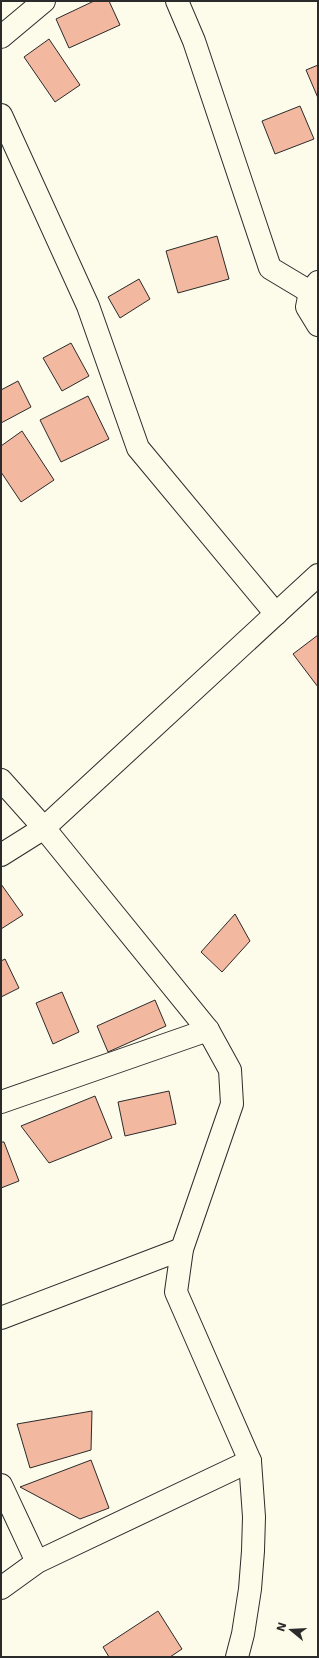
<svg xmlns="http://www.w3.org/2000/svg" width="319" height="1658" viewBox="0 0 319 1658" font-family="'DejaVu Sans',sans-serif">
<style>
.building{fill:#f2b8a0;stroke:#2b2b2b}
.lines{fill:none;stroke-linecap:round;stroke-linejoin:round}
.street-casing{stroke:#2b2b2b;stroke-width:24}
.secondary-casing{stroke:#2b2b2b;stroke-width:24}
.street{stroke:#fdfbea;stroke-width:22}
.secondary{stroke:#fdfbea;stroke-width:22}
</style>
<rect width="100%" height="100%" fill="#fdfbea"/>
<g class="building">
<path d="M94,1h15l11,24 -51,23 -13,-29z"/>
<path d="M49,39l31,46 -25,17 -31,-45z"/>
<path d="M318,65v33l-12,-28z"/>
<path d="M300,106l14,33 -39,15 -13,-33z"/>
<path d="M217,236l12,43 -51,14 -12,-42z"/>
<path d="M139,279l11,20 -30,19 -12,-21z"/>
<path d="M71,343l18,33 -27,15 -19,-33z"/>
<path d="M18,381l13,26 -30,16v-33z"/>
<path d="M88,396l21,43 -48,23 -21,-42z"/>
<path d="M22,431l32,49 -33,22 -20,-30v-26z"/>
<path d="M318,635v52l-25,-33z"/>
<path d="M1,884l22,31 -22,14z"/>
<path d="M235,914l15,27 -28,31 -21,-20z"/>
<path d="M5,959l14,29 -18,9v-36z"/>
<path d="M62,992l17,40 -26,12 -17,-41z"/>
<path d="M155,1000l11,26 -58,26 -11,-26z"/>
<path d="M169,1091l7,33 -51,12 -7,-34z"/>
<path d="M95,1096l17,42 -63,25 -28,-37z"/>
<path d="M1,1142h3l15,39 -18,7z"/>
<path d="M92,1411l-1,39 -61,18 -13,-44z"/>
<path d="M91,1460l18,48 -29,11 -60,-32z"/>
<path d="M158,1611l24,38 -12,8h-61l-6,-10z"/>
</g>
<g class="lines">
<g class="street-casing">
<g id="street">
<path d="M177,1l17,40 76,227 40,24"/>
<path d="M1,37l43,-36"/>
<path d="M1,115l87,191 50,142 138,166"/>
<path d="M318,282l-8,10 -3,15 11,18"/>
<path d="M1,855l43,-27 274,-253"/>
<path d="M1,1102l207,-72"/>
<path d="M1,1318l181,-69"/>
<path d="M1,1485l36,77"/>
<path d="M1,1588l36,-26 213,-101"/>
</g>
</g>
<g class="secondary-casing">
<path id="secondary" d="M1,780l43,48 164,202 22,40 2,34 -50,145 -6,43 74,169 4,56 -1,34 -3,38 -7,45 -6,23"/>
</g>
<use href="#street" class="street"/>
<use href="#secondary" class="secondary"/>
</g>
<rect width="319" height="1658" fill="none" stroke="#2b2b2b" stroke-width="4"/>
<g transform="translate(291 1630) rotate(288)" stroke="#fdfbea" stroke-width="3" paint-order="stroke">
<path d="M0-3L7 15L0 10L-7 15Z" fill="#2b2b2b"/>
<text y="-6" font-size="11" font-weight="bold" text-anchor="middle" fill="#2b2b2b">N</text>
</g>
</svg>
